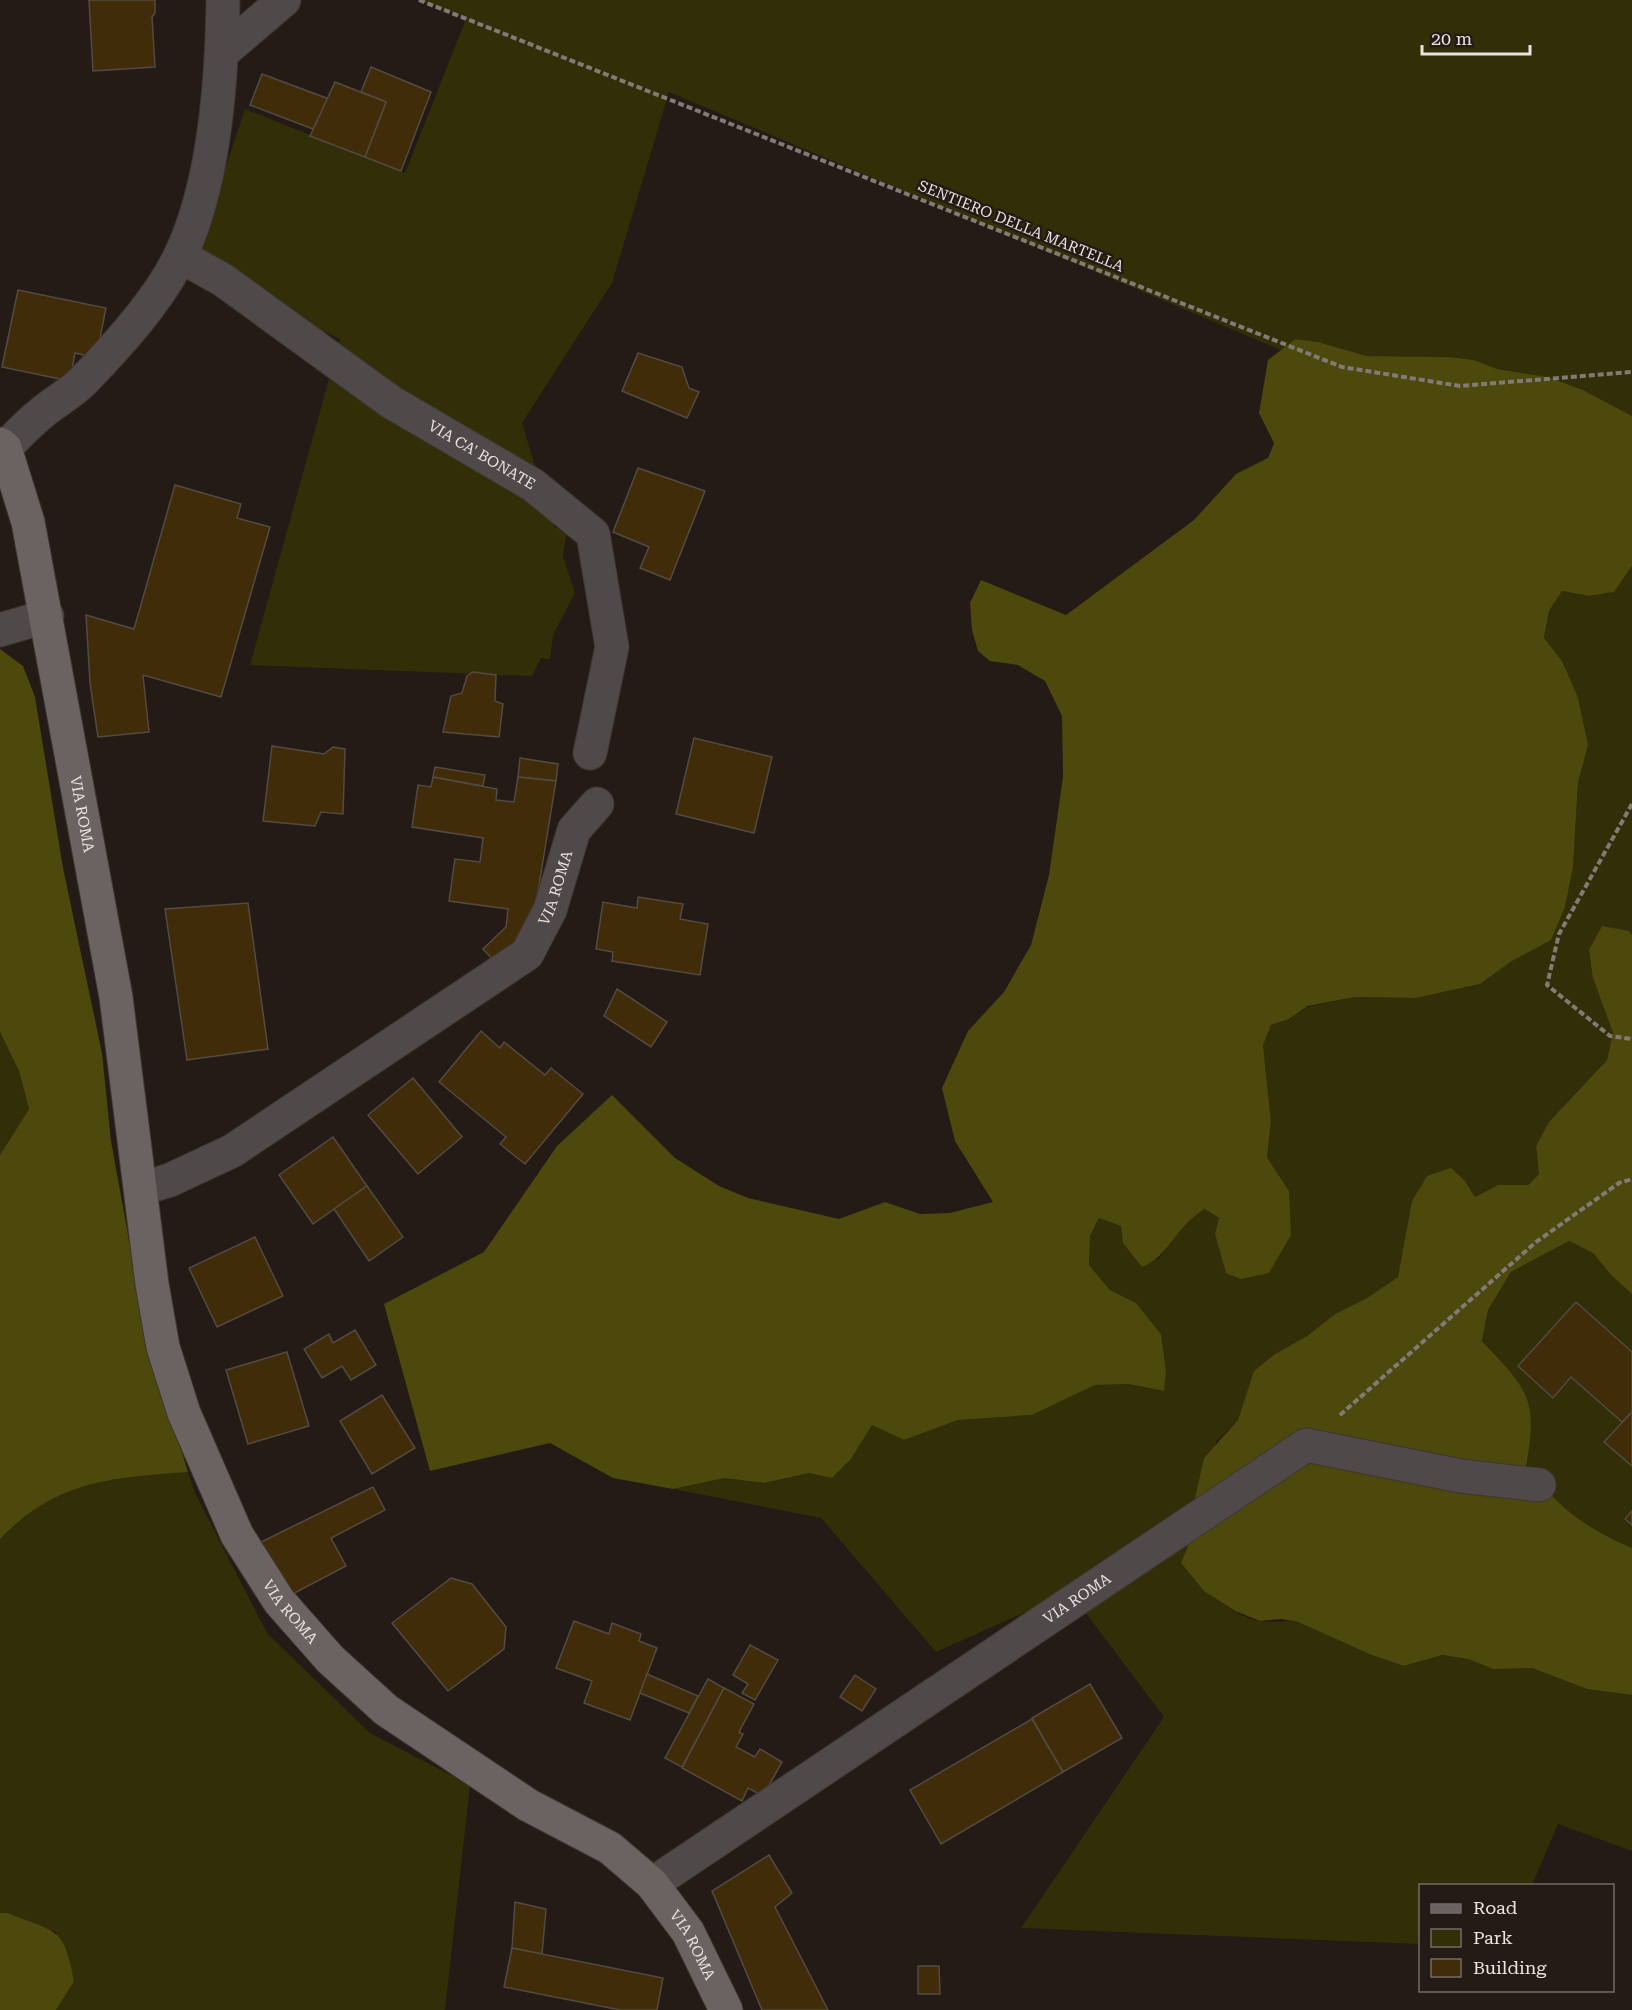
<svg xmlns="http://www.w3.org/2000/svg" width="1632" height="2010" viewBox="0 0 1632 2010" font-family="'Roboto Serif',serif">
<style>
.green{fill:#312e08}
.forest{fill:#4d480c}
.building{fill:#412c09;stroke:#524b42;stroke-width:1.5}
.lines{fill:none;stroke-linecap:round;stroke-linejoin:round}
.street-casing{stroke:#403632;stroke-width:35}
.secondary-casing{stroke:#403632;stroke-width:35}
.path{stroke:#837a77;stroke-width:4;stroke-dasharray:6 3;stroke-linecap:butt}
.street{stroke:#4f4949;stroke-width:33}
.secondary{stroke:#6b6262;stroke-width:33}
.labels{text-anchor:middle;stroke-width:5;stroke-linejoin:round;paint-order:stroke}
.street-label{font-size:15px;fill:#eae3e0;stroke:#241a16}
</style>
<rect width="100%" height="100%" fill="#241a16"/>
<g class="green">
<path d="M417,0h1215v416l-49,-26 -35,-13 -51,-8 -23,-9 -24,-3 -83,-1 -49,-14 -23,-3 -14,11 -612,-258 -57,191 -90,140 32,104 13,3 -4,26 12,37 -22,42 -3,24 -9,-1 -9,18 -282,-11 90,-326 -146,-68 1,-10 50,-152 160,64 61,-154z"/>
<path d="M1632,566v369l-3,-4 -36,47 20,55 -6,27 -39,42 -32,44 3,28 -11,11h-30l-23,12 -10,-16 -61,64 -6,32 -31,21 -32,16 -28,22 -32,18 -31,48 -6,18 -22,22 -11,150c16,10 35,26 55,29 12,2 25,-1 38,1l106,44 38,-11 26,4 25,10 39,-1 55,21 45,6v156l-74,-27 -26,61 -112,1v58l-399,-16 143,-211 -94,-125 -134,60 -115,-134 -148,-29 52,-11 39,5 45,-10 23,5 19,-19 21,-34 32,15 54,-20 74,-5 63,-30 34,-1 35,7 -3,-57 -25,-31 -26,-13 -21,-25 1,-29 10,-19 21,9 37,34 29,-40 18,-11 14,9 70,-27 -22,-34 4,-35 -8,-78 8,-19 18,-6 19,-12 47,-10 61,1 64,-14 32,-23 53,-54 8,-40 5,-84 10,-38 -26,-84 -18,-22 5,-28 13,-20 27,5 25,-4z"/>
<path d="M0,1032l19,39 10,38 -29,46z"/>
<path d="M1569,1241l24,12 18,22 21,19v254c-49,-21 -73,-41 -106,-81 13,-67 0,-79 -44,-126l6,-31 23,-38z"/>
<path d="M188,1472l7,21 72,140 103,100 100,52 -25,225h-389l7,-11 -7,-67 -48,-19h-8v-374c57,-59 111,-61 188,-67z"/>
</g>
<g class="forest">
<path d="M1295,339l23,3 49,14 83,1 24,3 23,9 51,8 35,13 49,26v150l-18,26 -25,4 -27,-5 -13,20 -5,27 18,23 16,37 10,47 -10,38 -5,84 -8,40 -14,33 -39,21 -32,23 -64,14 -61,-1 -47,9 -19,13 -18,6 -8,20 8,77 -4,35 22,34 2,44 -22,38 -28,6 -15,-6 -11,-39 4,-16 -14,-9c-31,18 -34,46 -63,58l-19,-24 -2,-17 -22,-8 -9,18 -1,29 21,25 26,13 25,31 5,38 -2,19 -35,-7 -34,1 -63,30 -74,5 -54,20 -32,-15 -21,34 -19,19 -23,-5 -45,10 -39,-5 -52,11 -60,-11 -63,-35 -120,28 -46,-167 100,-52 73,-106 55,-51 63,63 44,28 29,12 91,21 46,-17 35,12 30,-1 43,-11 -38,-61 -13,-53 26,-57 36,-39 27,-47 18,-70 14,-98 -1,-61 -17,-35 -27,-16 -28,-4 -12,-10 -6,-21 -2,-27 11,-23 85,35 128,-95 42,-46 32,-16 6,-15 -15,-30 9,-53z"/>
<path d="M0,649l23,17 12,31 28,171 39,185 9,88 36,198 41,133c-77,6 -131,8 -188,67v-384l29,-46 -10,-38 -19,-39z"/>
<path d="M1602,926l27,5 3,4v359l-21,-19 -18,-22 -24,-12 -58,31 -23,38 -6,31c45,48 57,57 44,126 33,40 57,60 106,81v147l-45,-6 -55,-21 -39,1 -25,-10 -26,-4 -38,11 -32,-11 -74,-33 -17,-3 -21,2 -25,-10 -30,-19 -24,-29 16,-38 -3,-22 10,-45 34,-38 16,-49 21,-17 32,-18 28,-22 32,-16 31,-21 14,-76 15,-25 24,-8 14,13 10,16 23,-12h30l11,-11 -3,-28 13,-24 58,-62 6,-27 -20,-55 -4,-28z"/>
<path d="M0,1913h8c49,20 56,13 66,68l-18,29h-56z"/>
</g>
<g class="building">
<path d="M89,0h66v13l-3,4 3,50 -62,4z"/>
<path d="M371,67l60,25 -30,79 -36,-14 21,-55 -25,-10z"/>
<path d="M262,74l67,25 -16,30 -63,-24z"/>
<path d="M335,82l51,20 -21,55 -55,-21z"/>
<path d="M18,290l88,18 -10,50 -21,-5 -5,28 -68,-14z"/>
<path d="M638,353l44,14 7,21 10,4 -12,26 -65,-27z"/>
<path d="M638,468l67,23 -35,89 -30,-12 9,-21 -36,-15z"/>
<path d="M175,485l66,19 -4,14 33,9 -49,170 -78,-22 6,57 -51,5 -8,-54 -4,-68 48,14z"/>
<path d="M473,672l23,3 -1,26 8,3 -4,33 -56,-5 8,-36 11,-3 5,-17z"/>
<path d="M694,738l78,19 -18,76 -78,-19z"/>
<path d="M272,746l52,8 9,-7 12,2 -2,65 -22,-2 -6,14 -52,-5z"/>
<path d="M520,758l38,6 -2,17 -38,-4z"/>
<path d="M435,767l50,8 -2,11 -50,-9z"/>
<path d="M433,777l64,12 -1,11 18,2 4,-25 38,4 -25,153 -33,31 -15,-16 23,-22 2,-18 -59,-8 6,-42 25,3 3,-24 -71,-11 6,-42 13,2z"/>
<path d="M638,897l45,7 -3,15 28,5 -8,51 -88,-14 1,-9 -17,-3 7,-47 34,6z"/>
<path d="M248,903l20,146 -81,11 -22,-151z"/>
<path d="M617,989l50,33 -16,25 -47,-31z"/>
<path d="M481,1031l19,17 4,-6 41,33 6,-7 32,26 -58,70 -25,-20 6,-7 -67,-55z"/>
<path d="M413,1078l49,59 -44,37 -50,-59z"/>
<path d="M333,1137l34,49 -54,38 -34,-49z"/>
<path d="M367,1186l36,51 -34,24 -35,-52z"/>
<path d="M255,1237l28,59 -66,31 -28,-59z"/>
<path d="M1576,1302l56,50v60l-10,10 -51,-45 -18,21 -35,-32z"/>
<path d="M355,1330l21,35 -25,15 -9,-14 -20,12 -18,-29 25,-15 4,9z"/>
<path d="M287,1352l22,74 -61,18 -22,-74z"/>
<path d="M382,1395l33,53 -43,26 -32,-53z"/>
<path d="M1632,1412v54l-28,-24z"/>
<path d="M373,1487l12,23 -54,28 15,28 -57,30 -28,-54z"/>
<path d="M1632,1511v14l-7,-6z"/>
<path d="M451,1578l21,6 34,43 -2,22 -56,42 -56,-68z"/>
<path d="M574,1621l35,13 3,-11 29,11 -2,7 18,7 -27,72 -46,-17 8,-22 -36,-13z"/>
<path d="M750,1645l28,15 -23,40 -13,-7 6,-9 -15,-9z"/>
<path d="M647,1674l51,22 -9,17 -49,-20z"/>
<path d="M855,1675l21,14 -14,22 -22,-14z"/>
<path d="M708,1679l16,9 -42,79 -17,-9z"/>
<path d="M1090,1684l32,54 -59,34 -31,-54z"/>
<path d="M724,1688l30,16 -15,28 4,2 -7,13 19,10 5,-8 22,13 -19,34 -15,-8 -6,13 -60,-33z"/>
<path d="M1032,1719l31,53 -122,72 -31,-54z"/>
<path d="M769,1855l23,38 -17,14 53,103h-66l-50,-119z"/>
<path d="M515,1902l31,7 -4,45 -30,-6z"/>
<path d="M512,1948l151,30 -6,32h-37l-116,-23z"/>
<path d="M918,1966h21l1,28h-22z"/>
</g>
<g class="lines">
<g class="street-casing">
<g id="street">
<path d="M222,53l62,-53"/>
<path id="s1" d="M180,256l43,24 168,122 142,83 60,49 19,113 -22,106"/>
<path d="M5,448c11,-11 21,-22 33,-32 14,-13 33,-22 46,-36 34,-35 77,-82 97,-126 34,-72 41,-175 42,-254"/>
<path d="M0,630l47,-14"/>
<path id="s2" d="M141,1189l29,-9 62,-29 295,-197 23,-44 24,-80 23,-26"/>
<path id="s3" d="M652,1884l654,-439 155,31 78,9"/>
</g>
</g>
<g class="secondary-casing">
<g id="secondary">
<path id="s4" d="M0,444l5,4 23,74 88,475 36,287 11,63 21,66 53,122 42,66 51,58 56,51 142,95 82,43 42,36 36,48 38,78"/>
</g>
</g>
<g class="path">
<path d="M419,0l923,367 118,19 172,-14"/>
<path d="M1632,804l-73,130 -12,51 63,51 22,3"/>
<path d="M1340,1415l196,-173 83,-59 13,-4"/>
</g>
<use href="#street" class="street"/>
<use href="#secondary" class="secondary"/>
</g>
<g class="labels">
<g class="street-label">
<text transform="translate(1021 226) rotate(22)" y="5">SENTIERO DELLA MARTELLA</text>
<text dy="5" stroke="none"><textPath href="#s1" startOffset="362">VIA CA' BONATE</textPath></text>
<text dy="5" stroke="none"><textPath href="#s4" startOffset="381">VIA ROMA</textPath></text>
<text dy="5" stroke="none"><textPath href="#s2" startOffset="526">VIA ROMA</textPath></text>
<text dy="5" stroke="none"><textPath href="#s3" startOffset="512">VIA ROMA</textPath></text>
<text dy="5" stroke="none"><textPath href="#s4" startOffset="1216">VIA ROMA</textPath></text>
<text dy="5" stroke="none"><textPath href="#s4" startOffset="1746">VIA ROMA</textPath></text>
</g>
</g>
<rect x="1419" y="1884" width="195" height="108" fill="#241a16" stroke="#736a67" stroke-width="1.5"/>
<rect x="1431" y="1904" width="30" height="9" fill="#6b6262" stroke="#736a67" stroke-width="1.5"/>
<text x="1473" y="1914" font-size="18" fill="#eae3e0">Road</text>
<rect x="1431" y="1929" width="30" height="18" fill="#312e08" stroke="#736a67" stroke-width="1.5"/>
<text x="1473" y="1944" font-size="18" fill="#eae3e0">Park</text>
<rect x="1431" y="1959" width="30" height="18" fill="#412c09" stroke="#736a67" stroke-width="1.5"/>
<text x="1473" y="1974" font-size="18" fill="#eae3e0">Building</text>
<path d="M1422 45v9h108v-9" fill="none" stroke="#eae3e0" stroke-width="3"/>
<text x="1431" y="45" font-size="18" fill="#eae3e0" stroke="#241a16" stroke-width="4.5" paint-order="stroke">20 m</text>
</svg>
